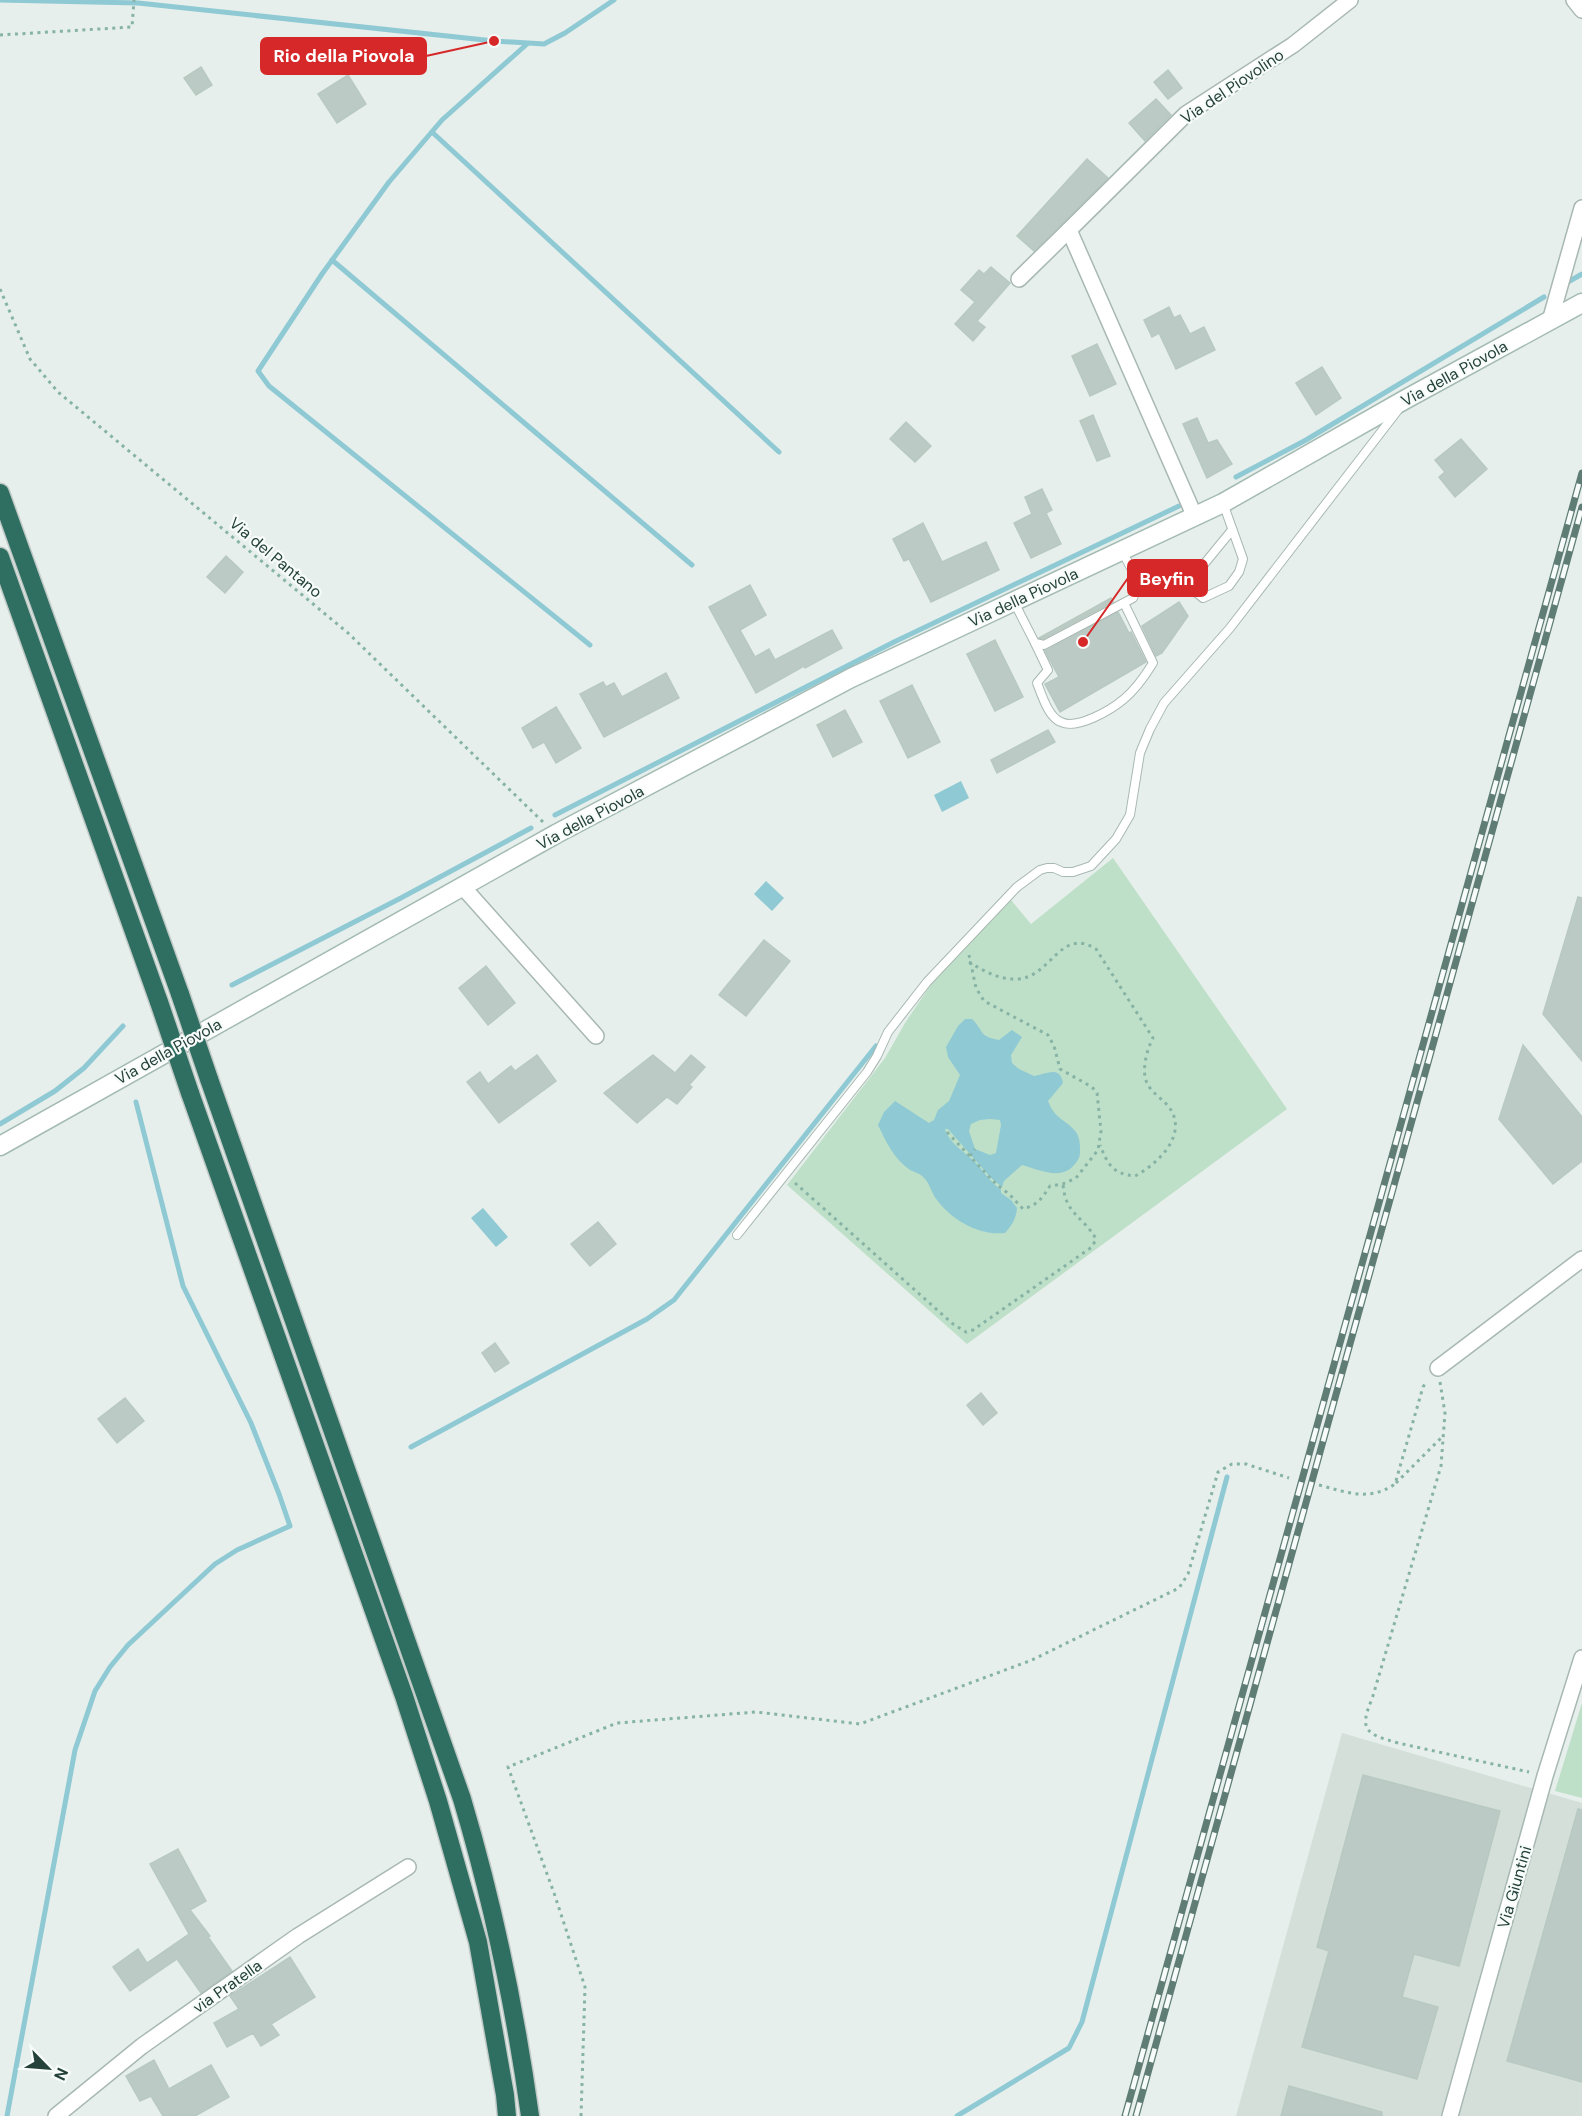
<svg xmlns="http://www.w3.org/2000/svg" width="1582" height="2116" viewBox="0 0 1582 2116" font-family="'DM Sans',sans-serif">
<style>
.built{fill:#d4dfda}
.green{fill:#bfe0c8}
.water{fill:#8ec9d4;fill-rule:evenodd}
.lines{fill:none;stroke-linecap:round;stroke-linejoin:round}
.stream{stroke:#8ec9d4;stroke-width:5}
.building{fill:#bbcac4;stroke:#b8c9c2;stroke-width:1.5}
.lane-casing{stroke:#a8b8b2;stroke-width:10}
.street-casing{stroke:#a8b8b2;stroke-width:18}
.secondary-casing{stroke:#a4bbb3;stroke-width:21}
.highway-casing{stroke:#c2cac8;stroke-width:21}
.path{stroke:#86b3a5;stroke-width:3;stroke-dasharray:3 4.5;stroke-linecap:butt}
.lane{stroke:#fff;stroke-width:8}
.street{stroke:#fff;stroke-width:15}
.secondary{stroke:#fff;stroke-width:18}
.highway{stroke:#2f6f62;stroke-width:18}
.rail-casing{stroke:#5f7d75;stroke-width:7}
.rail{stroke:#f7fbf9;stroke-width:4.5;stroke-dasharray:14;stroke-linecap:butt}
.highway-bridge-casing{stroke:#c2cac8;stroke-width:21;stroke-linecap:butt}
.highway-bridge{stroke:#2f6f62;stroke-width:18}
.labels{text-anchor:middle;stroke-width:4.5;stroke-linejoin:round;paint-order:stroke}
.street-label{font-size:16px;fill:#24423a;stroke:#f7fbf9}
.leader{fill:none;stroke:#d62828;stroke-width:2}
.callout-dot{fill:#d62828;stroke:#f7fbf9;stroke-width:2}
.callout{fill:#d62828;stroke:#d62828;stroke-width:2}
.callout-label{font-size:18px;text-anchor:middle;font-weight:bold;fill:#fff}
</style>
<rect width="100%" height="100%" fill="#e6efeb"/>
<path class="built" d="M1342,1733l240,70v313h-346z"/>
<g class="green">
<path d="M1113,858l174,251 -320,235 -180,-159 98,-127 20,-35 29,-43 77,-80 20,24z"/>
<path d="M1582,1703v95l-27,-7z"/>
</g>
<g class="water">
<path d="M961,781l8,17 -27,14 -8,-17z"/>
<path d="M766,881l18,17 -12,13 -18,-17z"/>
<path d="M965,1019h7c13,13 6,17 27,21l13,-10 10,7 -11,18 1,8 7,6 15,7c13,-2 26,-11 29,7l-15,18c7,19 18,18 28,31 4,6 4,13 4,19 0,6 -1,8 -5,13 -13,17 -35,6 -53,1l-18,16 -2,6 -11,-9 -43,-49h-3c4,15 22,24 33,36 7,9 14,18 23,25v3l10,7 6,8c-1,11 -5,17 -12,25 -26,3 -53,-13 -68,-33 -6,-7 -7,-18 -15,-24 -3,-3 -8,-4 -12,-6 -16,-11 -24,-28 -32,-45l6,-13 11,-11 34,22 5,-3 4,-10 11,-9 11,-26 -12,-18 -2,-10 12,-21zM990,1119l10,1 1,5 -5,28 -6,2 -15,-6 -6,-18 2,-7 9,-4z"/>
<path d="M483,1208l25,29 -12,10 -25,-29z"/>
</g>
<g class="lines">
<g class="stream">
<path d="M0,0l138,3 356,38 50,3 21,-11 49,-33"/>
<path d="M527,44l-85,76 -53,62 -67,92 -64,97 11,15 321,259"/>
<path d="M432,132l347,320"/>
<path d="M332,260l360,305"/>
<path d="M1568,282l14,-8"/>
<path d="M1236,477l70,-37 238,-143"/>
<path d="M555,815l339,-173 285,-136"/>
<path d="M232,985l167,-86 132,-71"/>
<path d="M0,1124l55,-33 29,-23 39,-42"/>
<path d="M411,1447l236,-128 27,-19 202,-254"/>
<path d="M7,2116l68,-366 20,-59 15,-24 18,-22 87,-81 22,-14 53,-24 -11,-32 -28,-71 -68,-137 -47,-184"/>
<path d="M957,2116l112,-68 13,-26 145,-545"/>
</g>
</g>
<g class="building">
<path d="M201,67l11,18 -16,10 -12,-17z"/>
<path d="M1168,70l14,18 -14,11 -14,-17z"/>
<path d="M348,75l18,29 -29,19 -19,-29z"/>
<path d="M1156,99l15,16 -26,26 -16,-18z"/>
<path d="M1087,159l21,19 -74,73 -17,-15z"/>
<path d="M991,267l19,16 -33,38 8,6 -12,14 -18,-17 20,-22 -14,-12 18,-20 5,4z"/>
<path d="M1169,307l5,11 6,-3 10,19 14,-7 11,23 -39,19 -17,-36 -7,4 -8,-17z"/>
<path d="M1097,344l19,40 -26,12 -18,-40z"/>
<path d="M1322,367l19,31 -25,17 -20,-32z"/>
<path d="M1093,415l17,41 -13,5 -17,-40z"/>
<path d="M1197,418l11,25 9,-3 15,24 -25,14 -24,-54z"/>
<path d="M906,422l25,24 -16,16 -25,-23z"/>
<path d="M1461,439l26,30 -32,28 -16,-20 6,-5 -10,-12z"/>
<path d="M1042,489l10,21 -6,3 15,31 -30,14 -17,-35 18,-9 -7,-17z"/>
<path d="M923,523l19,39 44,-20 13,28 -68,32 -22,-43 -5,2 -11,-22z"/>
<path d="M226,556l17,16 -18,21 -18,-16z"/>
<path d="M750,585l16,30 -26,15 15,27 14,-8 6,11 57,-30 10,18 -37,20 -1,-2 -48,27 -47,-86z"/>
<path d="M1111,598l2,4 -70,37 -4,-1z"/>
<path d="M1179,602l9,14 -26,37 -6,3 -14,-30z"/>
<path d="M1118,612l11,21 2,-1 15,30 -86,50 -15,-28 14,-7 -14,-26z"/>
<path d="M995,640l28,57 -28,14 -28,-57z"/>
<path d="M666,673l13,25 -75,39 -24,-43 23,-12 3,5 8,-4 8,14z"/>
<path d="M912,685l28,57 -32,16 -28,-57z"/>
<path d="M556,707l25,41 -25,15 -12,-21 -11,6 -11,-20z"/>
<path d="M845,710l17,32 -29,15 -16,-32z"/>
<path d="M1048,730l7,12 -58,31 -6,-13z"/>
<path d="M1578,897l4,1v163l-39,-47z"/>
<path d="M764,940l26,21 -44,55 -27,-21z"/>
<path d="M486,966l29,37 -27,22 -29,-37z"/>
<path d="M1523,1045l59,72v44l-29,23 -54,-65z"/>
<path d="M537,1055l19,26 -57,42 -32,-41 13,-10 8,12 23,-18 4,5z"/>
<path d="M653,1055l22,18 16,-18 14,12 -16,18 3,2 -15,17 -10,-7 -30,26 -33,-30z"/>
<path d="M598,1222l18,22 -26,22 -19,-22z"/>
<path d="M495,1343l14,20 -14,9 -13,-19z"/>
<path d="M981,1393l16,20 -14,12 -16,-20z"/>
<path d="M125,1398l19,23 -27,22 -19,-24z"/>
<path d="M1363,1775l137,36 -41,155 -45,-12 -12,43 36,10 -21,72 -115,-32 27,-96 -12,-4z"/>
<path d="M1578,1809l4,1v272l-75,-21z"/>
<path d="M178,1849l28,52 -16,9 20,26 -2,1 24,34 -31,22 -24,-34 -47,32 -17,-24 25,-18 9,14 42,-29 -39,-70z"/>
<path d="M290,1957l25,40 -44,27 8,11 -18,11 -8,-13 -26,14 -13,-24 25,-14 -9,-13z"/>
<path d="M154,2060l15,29 42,-24 18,32 -34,19h-32l-12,-20 -11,5 -14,-25z"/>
<path d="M1289,2086l93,26v4h-101z"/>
</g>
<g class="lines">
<g class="lane-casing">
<g id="lane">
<path d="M1139,583l37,-7 27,22 26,-12 10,-14 4,-13 -20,-56"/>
<path d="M1187,585l45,-55"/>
<path d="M1014,602l21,41 9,2 89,-47 6,-15 -17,-32"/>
<path d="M1035,643l13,27 -11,13c5,12 11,34 24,39 16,8 50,-12 63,-23 12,-10 21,-23 29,-36l-29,-60"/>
<path d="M737,1235l130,-163 10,-16 11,-24 39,-50 90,-95 23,-17 7,-2h7l9,4h10l18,-6 25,-27 14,-24 10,-62 10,-24 14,-26 66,-75 168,-218"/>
</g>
</g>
<g class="street-casing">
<g id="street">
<path d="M1574,0l8,10"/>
<path d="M1019,279l50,-49"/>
<path d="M1550,321l32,-113"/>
<path d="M1195,517l-126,-287 117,-116 107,-69 57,-45"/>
<path d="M462,886l134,150"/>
<path d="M1438,1368l144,-109"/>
<path d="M56,2116l86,-70 156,-110 110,-69"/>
<path d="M1450,2116l95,-340 37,-118"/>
</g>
</g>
<g class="secondary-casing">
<path id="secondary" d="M0,1146l556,-312 295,-156 372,-175 183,-104 176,-96"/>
</g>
<g class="highway-casing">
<g id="highway">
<path d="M0,493l180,501"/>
<path d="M0,557l159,445"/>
<path d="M209,1079l253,720c31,104 53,209 68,317"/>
<path d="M190,1093l214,603 34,105 40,141 27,153 2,21"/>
</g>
</g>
<g class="path">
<path d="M0,35l132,-8 2,-27"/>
<path d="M0,289l30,70 28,33 290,241 196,190"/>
<path d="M969,962c15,9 30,18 48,17 34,-1 43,-53 79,-30l57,89c-6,11 -12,33 -6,45 5,11 18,17 24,27 16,27 -15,55 -36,66 -22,-2 -27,-11 -35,-31"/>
<path d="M947,1132l49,52 13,10 14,15c15,-4 19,-11 27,-23l13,-2 13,-6 22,-28 3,-19 -4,-38 -5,-6 -32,-18 -6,-23 -6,-11 -64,-34 -8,-13 -7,-33"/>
<path d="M970,1156l5,-7"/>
<path d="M795,1183l158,141 13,8 7,-2 119,-83 4,-8c-13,-23 -31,-25 -33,-55"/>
<path d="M1440,1382l5,31 -4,53 -69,233c-14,32 -5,35 26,44l131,29"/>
<path d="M1396,1483l46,-46"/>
<path d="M1319,1485c27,7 50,17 76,-1l28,-97 4,-6"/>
<path d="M581,2116l4,-129 -31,-94 -46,-126 109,-44 139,-11 104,12 172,-64 147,-72 9,-14 30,-102 14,-8h14l43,14"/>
</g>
<use href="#lane" class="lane"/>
<use href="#street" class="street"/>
<use href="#secondary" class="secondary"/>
<use href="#highway" class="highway"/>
<g class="rail-casing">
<g id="rail">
<path d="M1125,2116l457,-1643"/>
<path d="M1136,2116l446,-1609"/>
</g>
</g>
<use href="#rail" class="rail"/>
<g class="highway-bridge-casing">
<g id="highway-bridge">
<path d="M180,994l29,85"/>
<path d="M159,1002l31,91"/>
</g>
</g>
<use href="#highway-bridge" class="highway-bridge"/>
</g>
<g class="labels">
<g class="street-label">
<text transform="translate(1232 86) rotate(-34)" y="6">Via del Piovolino</text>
<text transform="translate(1454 373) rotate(-29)" y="6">Via della Piovola</text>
<text transform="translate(276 557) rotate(40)" y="6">Via del Pantano</text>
<text transform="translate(1023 597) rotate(-25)" y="6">Via della Piovola</text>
<text transform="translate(590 817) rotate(-28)" y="6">Via della Piovola</text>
<text transform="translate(168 1051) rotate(-29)" y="6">Via della Piovola</text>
<text transform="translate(1514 1887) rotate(-74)" y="6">Via Giuntini</text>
<text transform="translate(227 1986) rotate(-35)" y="6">via Pratella</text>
</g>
</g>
<path class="leader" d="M494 41L426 56M1083 642L1128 578"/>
<g class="callout-dot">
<circle cx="494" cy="41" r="6"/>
<circle cx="1083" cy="642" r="6"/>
</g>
<g class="callout">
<rect x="261" y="38" width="165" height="36" rx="6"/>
<rect x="1128" y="560" width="79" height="36" rx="6"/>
</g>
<g class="callout-label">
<text x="344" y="62">Rio della Piovola</text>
<text x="1167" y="585">Beyfin</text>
</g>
<g transform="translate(48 2068) rotate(115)" stroke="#f7fbf9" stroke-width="4.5" paint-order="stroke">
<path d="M0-4.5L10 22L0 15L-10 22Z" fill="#24423a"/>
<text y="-9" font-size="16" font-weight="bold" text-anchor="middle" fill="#24423a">N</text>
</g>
</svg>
